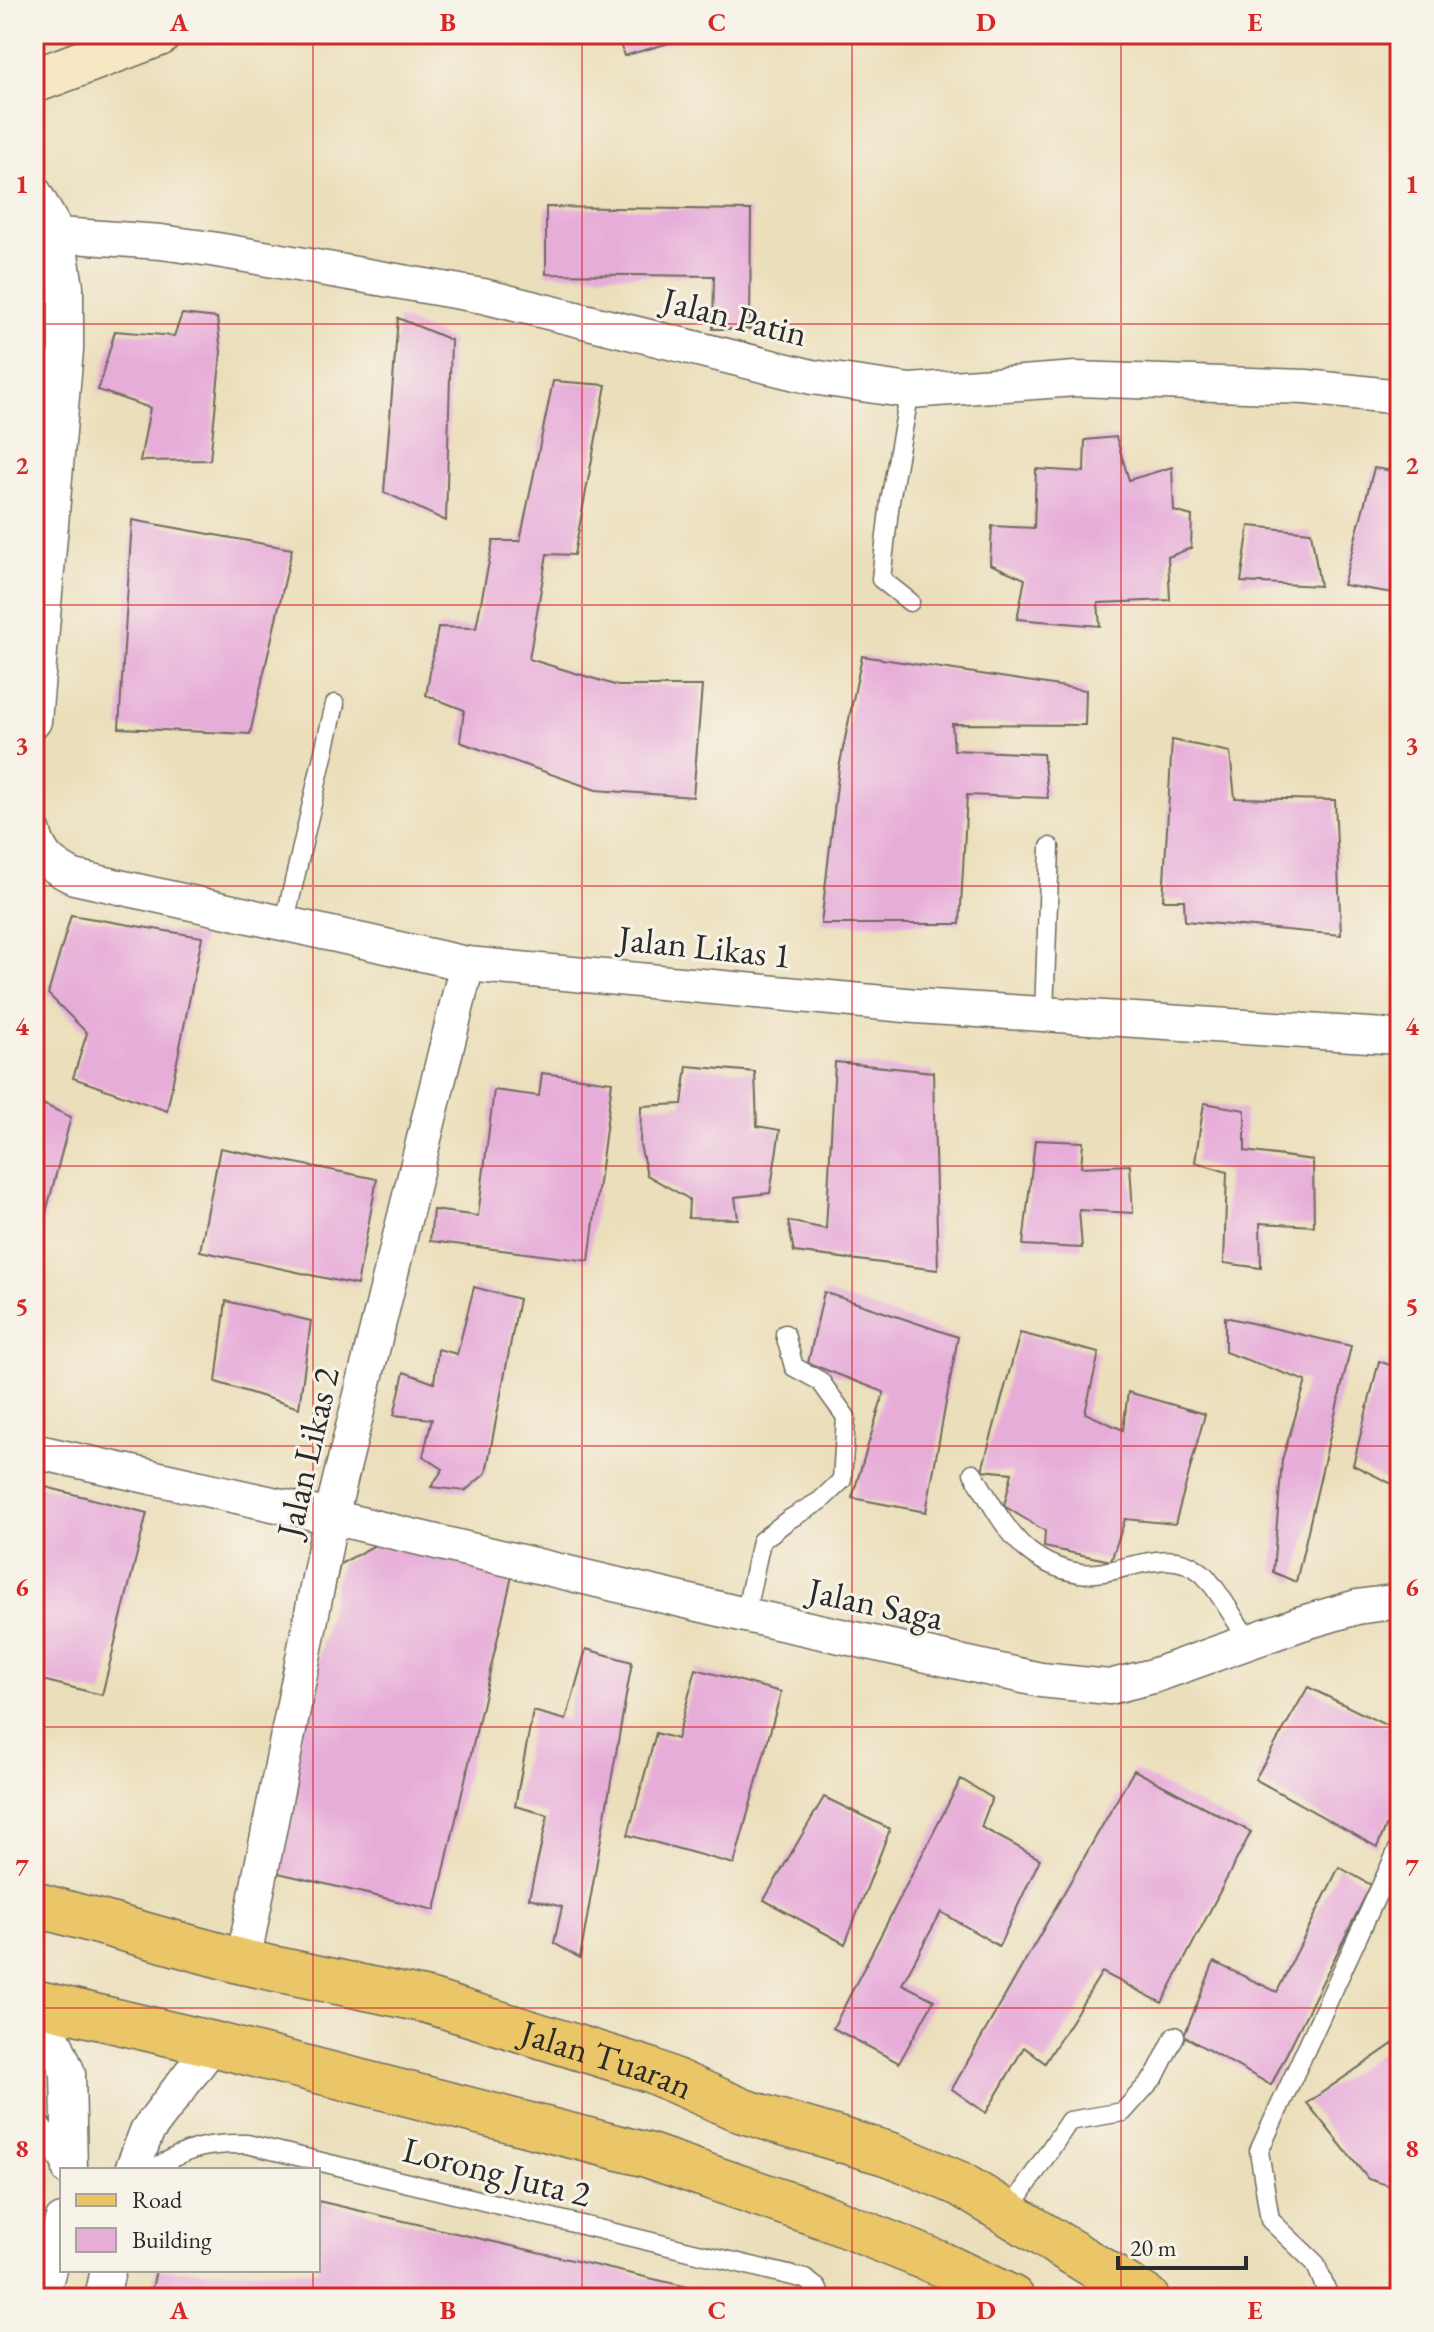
<svg xmlns="http://www.w3.org/2000/svg" width="1434" height="2332" viewBox="0 0 1434 2332" font-family="'EB Garamond',serif">
<style>
.building{fill:#e7add9}
.lines{fill:none;stroke-linecap:round;stroke-linejoin:round}
.service-casing{stroke:#6e6a5d;stroke-width:21}
.minor-casing{stroke:#6e6a5d;stroke-width:37}
.secondary-casing{stroke:#6e6a5d;stroke-width:47}
.primary-casing{stroke:#6e6a5d;stroke-width:47}
.service{stroke:#fff;stroke-width:18}
.minor{stroke:#fff;stroke-width:34}
.secondary{stroke:#f7e8c3;stroke-width:44}
.primary{stroke:#eac669;stroke-width:44}
.grid{fill:none;stroke:#d62828;stroke-width:2;stroke-opacity:0.55}
.labels{text-anchor:middle;stroke-width:6;stroke-linejoin:round;paint-order:stroke}
.street-label{font-size:36px;fill:#2b2b2b;stroke:#f7f3e8}
.neatline{fill:none;stroke:#d62828;stroke-width:3}
.grid-label{font-size:26px;text-anchor:middle;font-weight:bold;fill:#d62828}
</style>
<rect width="100%" height="100%" fill="#f7f3e8"/>
<filter id="ink" filterUnits="userSpaceOnUse"><feTurbulence type="fractalNoise" baseFrequency=".0125" numOctaves="2"/><feDisplacementMap in="SourceGraphic" scale="16" xChannelSelector="R" yChannelSelector="G"/><feConvolveMatrix kernelMatrix="1 2 1 2 8 2 1 2 1" color-interpolation-filters="sRGB"/></filter>
<filter id="wash" filterUnits="userSpaceOnUse"><feTurbulence type="fractalNoise" baseFrequency=".006" numOctaves="4" result="noise"/><feDisplacementMap in="SourceGraphic" scale="32" xChannelSelector="R" yChannelSelector="G"/><feGaussianBlur stdDeviation="1.8" result="paint"/><feColorMatrix in="noise" values="0 0 0 0 0 0 0 0 0 0 0 0 0 0 0 0 0 1.4 0 .05"/><feComposite in="paint" operator="in"/></filter>
<g filter="url(#wash)">
<rect width="100%" height="100%" fill="#ebdeba"/>
<g id="blocks">
<g class="building">
<path d="M617,34h80v1l-73,21z"/>
<path d="M546,207l205,3 -1,119h-37l1,-53 -168,-2z"/>
<path d="M182,314l35,4 4,34 -11,108 -70,1 10,-53 -52,-18 17,-59 59,5z"/>
<path d="M398,318l53,22 -5,181 -62,-29z"/>
<path d="M553,381l53,4 -32,170 -27,-1 -18,105 89,27h84l-9,111 -97,-7 -136,-48 4,-32 -38,-15 12,-68 38,1 17,-87h27z"/>
<path d="M1116,437l13,43 43,-13 2,44 18,5 -1,32 -23,9 2,43 -72,3 2,23 -83,-7 8,-40 -35,-15 2,-38 42,2 2,-59 48,3 1,-32z"/>
<path d="M1374,468l26,4v122l-57,-9z"/>
<path d="M132,520l160,29 -42,185 -131,-6z"/>
<path d="M1249,526l62,6 9,54 -79,-4z"/>
<path d="M862,656l224,34 -1,35 -133,-1 2,26 89,4 5,44 -81,-3 -7,129h-139l18,-156z"/>
<path d="M1172,740l58,12 5,46 100,2 6,135 -156,-14 -1,-21h-21z"/>
<path d="M71,915l131,22 -35,174 -94,-33 14,-45 -39,-39z"/>
<path d="M835,1062l98,10 5,198 -144,-18 -6,-31 38,8z"/>
<path d="M687,1066l68,6 2,54 23,4 -10,63 -35,4 3,22 -50,-1 1,-19 -42,-24 -7,-30 1,-39 41,-2z"/>
<path d="M542,1073l70,9 -23,179 -159,-20 3,-31 45,6 16,-126 45,6z"/>
<path d="M34,1100l37,17 -33,126h-4z"/>
<path d="M1204,1103l41,7v41l68,9 1,66 -54,-3 1,45 -37,-5 3,-91 -32,-10z"/>
<path d="M1035,1140l48,2 -2,25 49,-2 3,48 -54,-3 3,38 -59,-3z"/>
<path d="M220,1148l157,31 -20,106 -157,-34z"/>
<path d="M474,1287l45,12 -33,174 -21,18 -34,-4 12,-18 -20,-13 9,-37 -38,-4 10,-43 30,11 4,-34 19,5z"/>
<path d="M824,1292l134,45 -32,175 -74,-14 32,-106 -76,-29z"/>
<path d="M226,1301l85,20 -12,87 -83,-26z"/>
<path d="M1225,1317l126,29 -55,236 -23,-10 9,-112 24,-79 -81,-29z"/>
<path d="M1020,1333l79,20 -14,60 38,17 5,-38 77,22 -30,110 -50,-5 -14,42 -67,-14 1,-16 -41,-25 8,-33 -30,-3z"/>
<path d="M1379,1361l21,8v119l-47,-23z"/>
<path d="M34,1484l113,29 -45,182 -68,-17z"/>
<path d="M384,1540l128,36 -77,334 -165,-39 70,-307z"/>
<path d="M586,1649l46,13 -52,296 -26,-15 8,-36 -33,-9 19,-83 -33,-9 18,-95 33,9z"/>
<path d="M696,1669l85,23 -47,172 -106,-29 28,-102 21,6z"/>
<path d="M1308,1687l92,45v63l-23,52 -122,-68z"/>
<path d="M1134,1770l117,62 -89,171 -60,-31 -57,91 -21,-16 -38,66 -34,-24z"/>
<path d="M961,1779l31,19 -11,29 59,32 -41,87 -58,-34 -39,72 32,16 -35,63 -66,-35z"/>
<path d="M824,1797l66,32 -45,115 -81,-44z"/>
<path d="M1339,1867l32,18 -100,200 -87,-49 30,-74 63,30z"/>
<path d="M1400,2039v150l-32,-10 -61,-76z"/>
<path d="M318,2201l413,96v1h-581l6,-28h162z"/>
</g>
</g>
</g>
<g filter="url(#ink)">
<use href="#blocks" fill-opacity="0" stroke="#6e6a5d" stroke-width="2"/>
<g class="lines">
<g class="service-casing">
<g id="service">
<path d="M910,391l-20,110 -9,78 29,23"/>
<path d="M284,925l51,-221"/>
<path d="M1044,1013l6,-166"/>
<path d="M973,1473c15,24 30,55 52,75 15,13 35,22 55,25 40,5 87,-32 123,1 13,12 34,49 45,66"/>
<path d="M745,1615l16,-74 27,-21 32,-19 22,-21 4,-63 -26,-36 -26,-14 -9,-33"/>
<path d="M34,2116l10,13 18,38"/>
<path d="M152,2170c35,-22 54,-27 95,-26l558,135 12,9 5,10"/>
<path d="M1008,2213l61,-92 54,-9 32,-36 20,-40"/>
<path d="M1326,2298l2,-4 -13,-31 -45,-43 -11,-69 141,-306"/>
</g>
</g>
<g class="minor-casing">
<g id="minor">
<path d="M34,192l24,43 8,52v63l-32,371"/>
<path d="M58,235l103,7 50,7 272,47 329,81 98,14 166,-12 230,8 94,10"/>
<path d="M34,833c6,24 19,34 40,44l393,87 449,42 484,31"/>
<path d="M34,1451l297,66 414,98 296,65 68,7 44,-11 146,-52 58,-17 43,-6"/>
<path d="M243,1962l88,-445 136,-553"/>
<path d="M38,2003l30,70 2,97"/>
<path d="M132,2170l15,-39 66,-87"/>
<path d="M41,2298l21,-77"/>
<path d="M102,2298l6,-28"/>
</g>
</g>
<g class="secondary-casing">
<path id="secondary" d="M34,81l125,-47"/>
</g>
<g class="primary-casing">
<g id="primary">
<path id="s1" d="M34,1904l209,58 185,39 222,69 93,41 149,44 68,29 187,114"/>
<path d="M34,2002l179,42 434,111 178,62 116,47 71,34"/>
</g>
</g>
<use href="#service" class="service"/>
<use href="#minor" class="minor"/>
<use href="#secondary" class="secondary"/>
<use href="#primary" class="primary"/>
</g>
</g>
<path class="grid" d="M313,34v2136M582,34v2264M852,34v2264M1121,34v2264M34,324h1366M34,605h1366M34,886h1366M34,1166h1366M34,1446h1366M34,1727h1366M34,2008h1366M313,2270v28"/>
<g class="labels">
<g class="street-label">
<text transform="translate(735 316) rotate(14)" y="13">Jalan Patin</text>
<text transform="translate(705 946) rotate(6)" y="13">Jalan Likas 1</text>
<text transform="translate(307 1452) rotate(-77)" y="13">Jalan Likas 2</text>
<text transform="translate(876 1603) rotate(12)" y="13">Jalan Saga</text>
<text dy="13" stroke="none"><textPath href="#s1" startOffset="594">Jalan Tuaran</textPath></text>
<text transform="translate(497 2171) rotate(14)" y="13">Lorong Juta 2</text>
</g>
</g>
<rect width="1434" height="2332" fill="none" stroke="#f7f3e8" stroke-width="88"/>
<rect x="60" y="2168" width="260" height="104" fill="#f7f3e8" stroke="#a5a39c" stroke-width="2"/>
<rect x="76" y="2194" width="40" height="12" fill="#eac669" stroke="#a5a39c" stroke-width="2"/>
<text x="132" y="2208" font-size="24" fill="#2b2b2b">Road</text>
<rect x="76" y="2228" width="40" height="24" fill="#e7add9" stroke="#a5a39c" stroke-width="2"/>
<text x="132" y="2248" font-size="24" fill="#2b2b2b">Building</text>
<path d="M1118 2256v12h128v-12" fill="none" stroke="#2b2b2b" stroke-width="4"/>
<text x="1130" y="2256" font-size="24" fill="#2b2b2b" stroke="#f7f3e8" stroke-width="6" paint-order="stroke">20 m</text>
<rect x="44" y="44" width="1346" height="2244" class="neatline"/>
<g class="grid-label">
<text x="179" y="31">A</text>
<text x="448" y="31">B</text>
<text x="717" y="31">C</text>
<text x="986" y="31">D</text>
<text x="1255" y="31">E</text>
<text x="22" y="193">1</text>
<text x="1412" y="193">1</text>
<text x="22" y="474">2</text>
<text x="1412" y="474">2</text>
<text x="22" y="754">3</text>
<text x="1412" y="754">3</text>
<text x="22" y="1035">4</text>
<text x="1412" y="1035">4</text>
<text x="22" y="1315">5</text>
<text x="1412" y="1315">5</text>
<text x="22" y="1596">6</text>
<text x="1412" y="1596">6</text>
<text x="22" y="1876">7</text>
<text x="1412" y="1876">7</text>
<text x="22" y="2157">8</text>
<text x="1412" y="2157">8</text>
<text x="179" y="2319">A</text>
<text x="448" y="2319">B</text>
<text x="717" y="2319">C</text>
<text x="986" y="2319">D</text>
<text x="1255" y="2319">E</text>
</g>
</svg>
